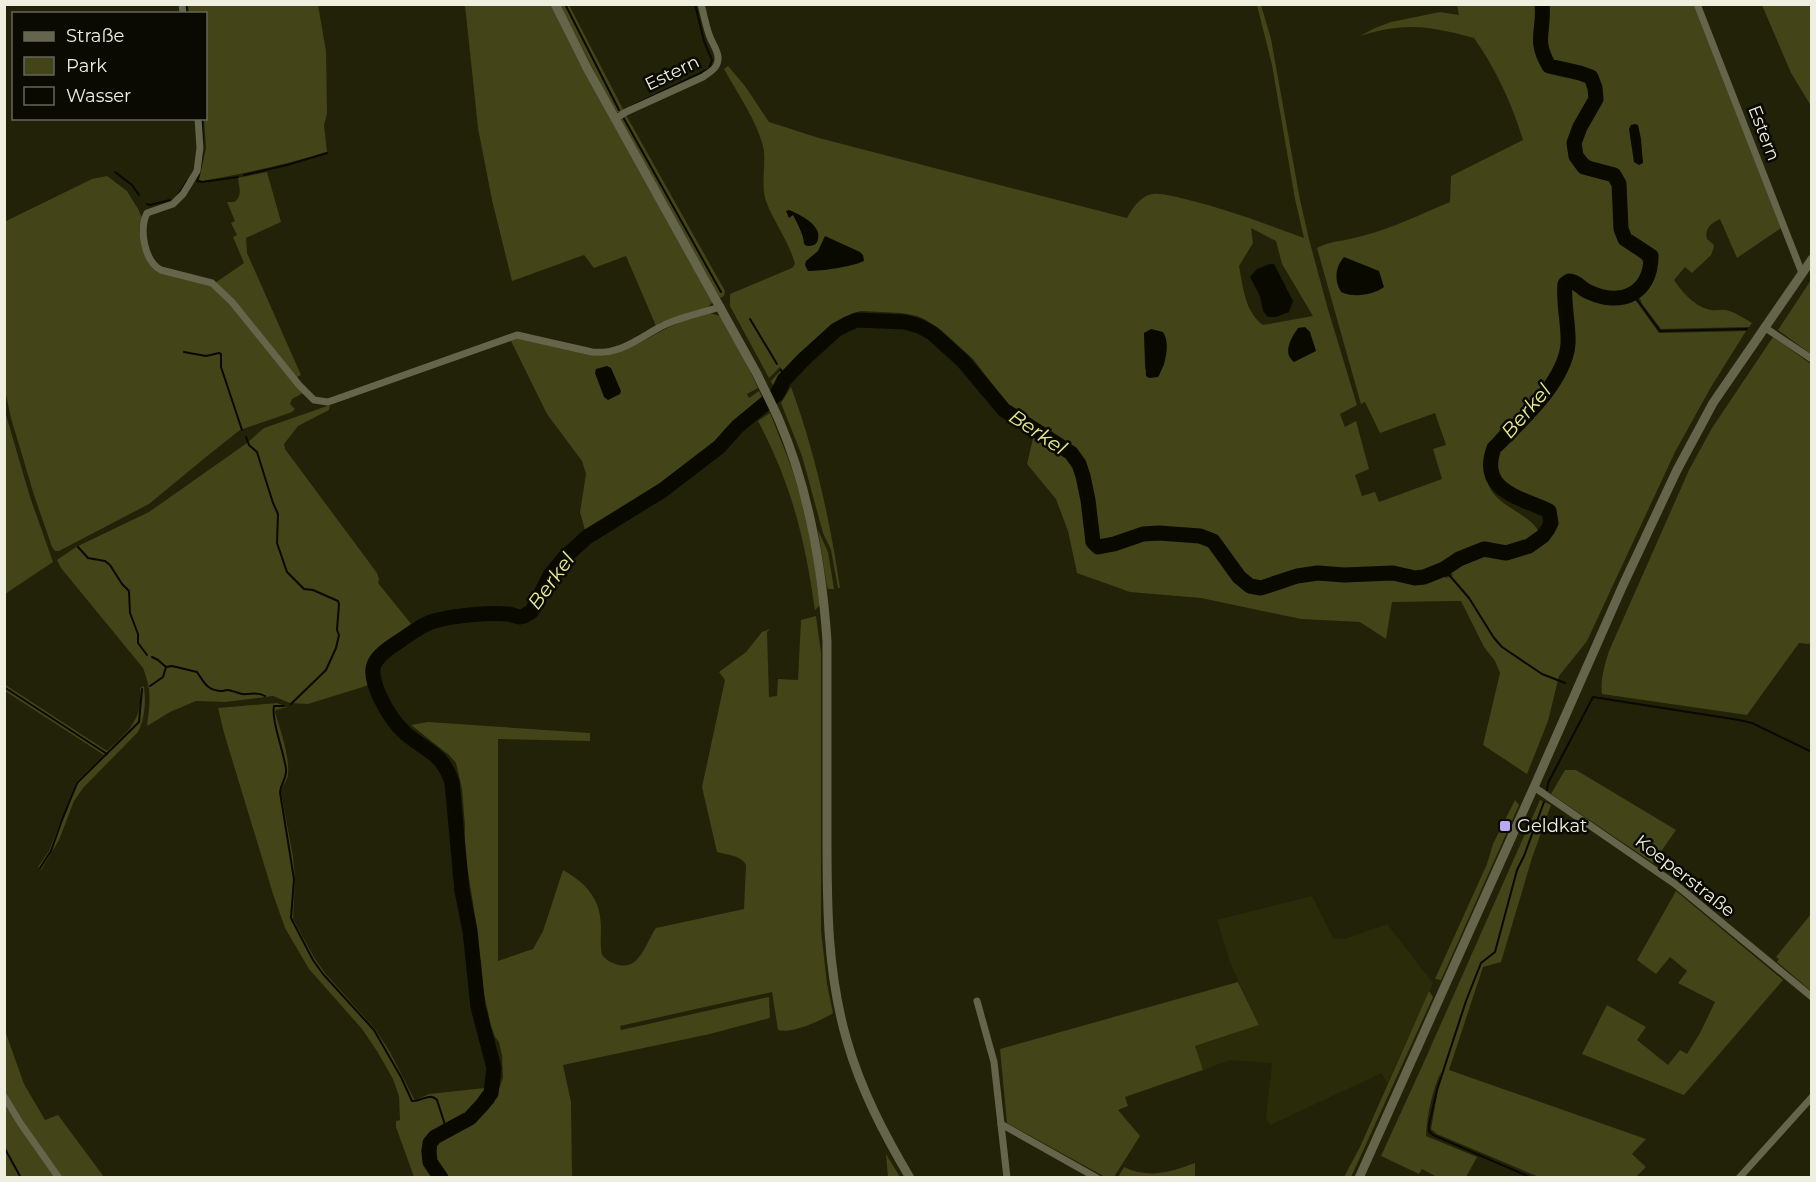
<svg xmlns="http://www.w3.org/2000/svg" width="1816" height="1182" viewBox="0 0 1816 1182" font-family="Montserrat,sans-serif">
<style>
.built{fill:#2a2b09}
.green{fill:#434417;fill-rule:evenodd}
.water{fill:#0a0900}
.lines{fill:none;stroke-linecap:round;stroke-linejoin:round}
.stream{stroke:#0a0900;stroke-width:2}
.river{stroke:#0a0900;stroke-width:15}
.street{stroke:#64654a;stroke-width:7}
.secondary{stroke:#64654a;stroke-width:9}
.poi-dot{fill:#baaaf6;stroke:#0a0a03;stroke-width:2}
.labels{text-anchor:middle;stroke-width:5;stroke-linejoin:round;paint-order:stroke}
.street-label{font-size:18px;fill:#eeefdf;stroke:#0a0a03}
.poi-label{font-size:18px;fill:#eeefdf;stroke:#0a0a03;text-anchor:start}
.water-label{font-size:20px;font-style:italic;fill:#e7eb91;stroke:#0a0a03}
</style>
<rect width="100%" height="100%" fill="#212208"/>
<path class="built" d="M1312,896l21,42 12,1 42,-15 46,59 -46,101 -5,-11 -112,52 -4,-7 6,-55 -42,-3 -27,10 -8,-24 64,-21 -28,-60 -14,-45z"/>
<g class="green">
<path d="M188,5h130l8,46 1,63 -3,11 3,27c-41,13 -82,21 -124,29l-4,-1 7,-32 -2,-29 2,-1v-104l-17,-1z"/>
<path d="M465,5h86l28,57 134,240 -5,5 -47,15 -5,4 -30,-70 -32,12 -10,-13 -72,26 -20,-81 -14,-72z"/>
<path d="M560,5h9l55,106 -8,2z"/>
<path d="M1257,5h4l10,34 29,161 9,39 18,67 30,99 -17,9 5,13 11,-6 13,48 -14,6 7,21 13,-4 4,10 63,-23 -9,-30 13,-4 -11,-32 -55,20 -15,-31 -4,2 -44,-156c14,-8 30,-7 45,-12 31,-8 59,-22 88,-34l1,-26 72,-36c-11,-36 -27,-71 -49,-102 -47,-12 -67,-16 -114,-2l15,-8 16,-6 49,-10 19,3 -2,-10h80c1,22 -7,59 21,68 10,4 23,3 32,9l1,15 -15,23 -7,25 2,12 9,12 31,8c11,18 0,38 7,56 5,16 25,19 28,37 -9,17 -22,28 -42,22 -4,-1 -10,-2 -14,-5 -9,-7 -14,-18 -27,-9 -6,13 -1,26 0,40 3,22 0,44 -12,62 -3,6 -25,31 -30,35 -7,5 -16,9 -22,16 -12,13 -16,35 -11,52 8,27 52,31 53,58 14,-8 15,-19 10,-34 -14,-4 -44,-14 -52,-26 -4,-6 -5,-13 -6,-19l5,-10c25,-30 68,-64 74,-104 1,-8 2,-29 0,-37 -1,-9 -4,-13 -1,-22 5,1 6,5 11,8 16,8 35,6 52,1l25,35 87,-2 -35,56 -36,65 -88,189 -28,35 -11,45 -21,53 -44,-29 17,-72 -5,-12 -11,-14 -23,-46 -69,1 -6,37 -26,-17 -59,-3 -100,-21 -71,-6 -53,-19 -9,-42 -12,-32 -29,-35 7,-30c11,7 26,13 35,23 19,18 18,62 21,86l7,7c14,-1 26,-7 39,-11 18,-6 42,-5 60,-1 27,5 29,39 52,49 17,8 45,-9 66,-10 8,-1 16,1 23,2 19,0 37,-4 55,-2 11,0 21,5 32,3 6,-1 11,-5 17,-6l5,4 7,-3 -3,-3 11,-9 22,-9 22,4 14,-3 13,-8 -29,2 -17,-4 -27,8 -10,10 -25,11 -31,-4 -54,2 -21,-2 -21,2 -38,12c-20,-6 -26,-23 -39,-39 -5,-6 -12,-10 -19,-12 -14,-5 -52,-5 -66,-1 -12,4 -23,10 -36,11l-3,-3 -1,-20 -9,-47 -12,-21 -60,-40 -41,-53 -33,-30 -14,-9 -9,-4 -16,-3 -40,-2 -10,3 -5,6 -11,5 -35,31 -18,19 -7,15 -4,-9 11,-12 -2,-2 -11,11 -39,-72v-12l62,-26 3,-4c-6,-23 -21,-41 -29,-63 -6,-18 1,-37 -3,-55 -7,-27 -26,-53 -39,-77l4,-3 17,20 24,36 50,16 308,80c5,-9 14,-23 26,-24 10,-1 22,3 32,5 41,10 79,24 119,39l-9,-39 -23,-134zM1251,228l25,13 6,23 31,52 -50,9c-18,-13 -20,-38 -24,-59l14,-23zM1144,333l21,23 -1,10 -19,3z"/>
<path d="M1544,5h150l87,223 -44,30 -17,-39c-8,4 -16,9 -13,20l6,5 1,3 -3,8 -19,18 -7,-6 -11,13c8,12 21,27 37,30 5,1 10,-1 15,0 9,2 18,8 26,13l-3,4 -88,2 -19,-25 -3,-8c17,-24 29,-34 -1,-53 -4,-3 -8,-5 -11,-9 -6,-20 1,-41 -8,-60l-22,-8 -16,-13c-6,-20 10,-34 20,-49v-9l-8,-23 -31,-6 -13,-6c-9,-17 -4,-37 -5,-55z"/>
<path d="M1762,5h49v101l-20,-33z"/>
<path d="M626,115l99,176 -1,5 -4,2 -99,-177 1,-3z"/>
<path d="M267,172l14,50 -35,16 1,15 54,122 -6,3 -51,-66 -29,-29 29,-20 -11,-26 4,-2 -6,-12 4,-2 -8,-19h7c9,-6 5,-15 4,-24z"/>
<path d="M107,176l20,15 11,18 4,9 -3,12 9,31 7,8 56,16 20,20 72,88 -11,6 -2,5 5,5 -3,3 -52,18 -34,27 -57,47 -90,47h-4l-3,-4 -18,-52 -23,-77 -6,-28 -1,-168 88,-43z"/>
<path d="M1811,280v74l-33,-24z"/>
<path d="M710,313l10,3 20,34 18,38 -11,6 2,4 10,-7 4,8 -38,30 -12,18 -58,44 -14,9 -19,7 -36,27 -6,-22 6,-38 -4,-13 -35,-47 -37,-75 7,-2 74,18c32,3 59,-20 87,-32 10,-4 21,-7 32,-10z"/>
<path d="M1773,337l38,27v277l-2,3 -10,-1 -52,72 -145,-21c-2,-14 3,-30 7,-43l80,-181 23,-42z"/>
<path d="M791,387c24,65 39,133 49,201h-2l-7,-38 -8,-17 -21,-77 -21,-53z"/>
<path d="M330,405l-1,5 -31,16 -14,18 1,5 92,124 2,6 -1,4 34,42c-26,18 -48,22 -43,59l-3,2 -58,18 -18,-1 -17,-7 -48,6 -29,-1 -26,11 -23,14c3,-24 5,-35 -4,-58l-82,-100 -4,-8 19,-13 73,-35 98,-69 17,-15z"/>
<path d="M4,408l26,89 23,65 -48,32z"/>
<path d="M770,413l21,53 12,38 8,35 9,66 -5,5c-10,-70 -23,-125 -57,-189z"/>
<path d="M818,530l10,22 6,37h-6l-1,-3z"/>
<path d="M816,616l5,37v277l6,54 6,29c-12,8 -42,21 -55,17l-6,-38 -152,34 1,4 148,-33 1,21 -60,16 -147,31 8,37 1,75h-123c-10,-11 -17,-19 -12,-35l37,-19 20,-20 9,-25 -1,-22 -3,-14 -4,-5 -4,-11 -9,-41 -1,-23 -3,-8 -1,-26 -13,-81 1,-21 -3,-37 -6,-26 -7,-8 -38,-30 17,-3 162,11v8l-92,-2v222l35,-12 10,-18 20,-61c23,13 38,29 38,57 0,9 -1,19 1,28 5,6 10,8 17,10 21,5 27,-23 37,-37l88,-19 2,-44c-5,-10 -19,-10 -29,-13l-15,-65 23,-107 -6,-8 27,-20 16,-20 8,-3 -3,3 2,65 8,-1 1,-17 20,1 3,-60z"/>
<path d="M4,684l103,67c22,-21 36,-31 33,-63l4,-2c2,16 1,32 -6,46l-55,56 -9,13 -15,39 -18,30 -3,-3 11,-16 27,-69 28,-27 -99,-64z"/>
<path d="M277,703l10,4 -11,3 -1,2c5,17 15,45 13,62 0,6 -6,11 -7,18l12,65 2,21 -2,41 22,40 10,14 50,56 15,23 24,47 2,1 13,-6 56,-6c-3,6 -6,15 -12,20 -7,6 -17,9 -25,14 -27,14 -36,31 -14,55h-20l-18,-50v-6l4,-1 -1,-24 -6,-17 -16,-28 -15,-22 -53,-60 -24,-41 -12,-34 -49,-161 -6,-25z"/>
<path d="M1565,770h11l100,60 -23,33 -102,-69z"/>
<path d="M1515,800l4,5 -78,175 -6,-1 52,-115 6,-20z"/>
<path d="M1540,800l11,5 -19,53 -31,104 -18,5 -34,103 197,69 -14,15 14,13 -10,10h-97l-102,-43 -6,-5 10,-57c-9,20 -14,42 -15,64l51,21 -11,20h-29l-15,-8 -3,5 -38,-18 43,-94z"/>
<path d="M1676,891l107,89 -99,115 -102,-41 25,-49 39,22 -9,13 31,25 12,-15 7,4 13,-21 15,-31 -37,-19 9,-12 -17,-14 -14,17 -19,-14z"/>
<path d="M1811,914v77l-34,-29 2,-3 -3,-2z"/>
<path d="M1238,982l21,43 -64,21 8,24 -78,27 3,9 -10,4 22,26 -26,41h-9l-98,-54 -7,-74z"/>
<path d="M1429,991l4,6 -76,167 -6,13h-7l16,-30z"/>
<path d="M4,1028l20,56 21,36 13,-5 46,62h-42l-34,-48 -23,-38z"/>
<path d="M4,1101l53,76h-52z"/>
<path d="M886,1154l14,23h-12z"/>
<path d="M1195,1163v14h-77l6,-10c25,12 47,5 71,-4z"/>
</g>
<g class="water">
<path d="M1635,124l3,1 3,14 2,24 -4,2 -5,-3 -5,-33 2,-4z"/>
<path d="M789,210c10,4 33,15 29,29 -1,6 -5,7 -11,7l-3,-2c0,-9 -7,-21 -11,-29l-4,3 -3,-7z"/>
<path d="M825,236l35,16 3,3 1,6c-13,6 -42,10 -56,10l-3,-6 1,-4 12,-10z"/>
<path d="M1344,257l35,14 5,16c-11,8 -30,11 -43,5 -7,-12 -6,-25 3,-35z"/>
<path d="M1270,264h4l19,37 -4,11 -13,5h-8l-5,-6 -3,-15 -10,-19 7,-8z"/>
<path d="M1305,327l5,5 6,19 -22,11c-12,-9 -3,-24 4,-34z"/>
<path d="M1151,329l12,3c8,12 2,33 -5,45l-9,1 -3,-2 -2,-43z"/>
<path d="M607,366l4,2 10,23 -1,3 -12,6 -4,-3 -9,-24 1,-4z"/>
</g>
<g class="lines">
<g class="stream">
<path d="M186,4l1,10"/>
<path d="M565,4l54,106"/>
<path d="M632,106l77,-37 3,-9 -8,-19 -9,-37"/>
<path d="M623,117l98,175"/>
<path d="M202,118c1,22 2,41 -5,63l5,1 36,-5"/>
<path d="M115,172l17,13 7,10"/>
<path d="M244,175l43,-10 40,-12"/>
<path d="M178,195l9,-14"/>
<path d="M147,204l3,1 20,-5"/>
<path d="M1633,294l27,37 87,-2"/>
<path d="M750,319l27,45"/>
<path d="M184,352l22,4 13,-3 2,1v13l21,63"/>
<path d="M781,370l4,9"/>
<path d="M246,437l3,8 8,7 16,51 5,11 -1,29 10,29 17,17 9,1 25,11 1,3 -2,26 2,5 -3,13 -10,22 -35,34"/>
<path d="M78,547l10,11 17,3 5,4 12,19 7,7 1,22 8,21v9l9,12"/>
<path d="M1444,569l25,29 25,40 8,9 40,27 23,9"/>
<path d="M152,657l6,3 8,7 6,-1 25,6c7,10 10,19 25,19 6,-1 4,-2 10,0 6,1 8,4 14,3 7,0 12,-2 19,2"/>
<path d="M150,686l13,-9 3,-10"/>
<path d="M4,687l103,67"/>
<path d="M284,706h-10c-3,14 10,46 12,63 1,9 -5,14 -6,23l14,87 -3,39 22,42 10,14 51,56 27,47 11,24c9,1 17,-9 25,-1l10,31"/>
<path d="M1547,790l1,-7 45,-86 146,23 13,3 60,29"/>
<path d="M40,868l11,-17 11,-31 15,-37 62,-61 3,-33"/>
<path d="M4,1147l17,31"/>
<path d="M1532,1178l-99,-43 -4,-4v-6l8,-35 29,-89 15,-38 14,-11 22,-82 7,-14 20,-54"/>
</g>
<path class="river" d="M441,1178l-11,-16 -1,-11 1,-8 5,-6 35,-19 12,-13 9,-12 3,-25 -16,-61 -8,-76 -8,-40 -10,-109c-10,-29 -24,-30 -46,-48 -11,-10 -20,-24 -26,-37 -13,-28 -9,-37 15,-53 13,-8 25,-19 39,-23 17,-5 56,-9 73,-7 5,0 9,3 13,3 5,-1 9,-4 12,-6l18,-36 15,-18 22,-20 76,-47 56,-43 19,-21 39,-32 7,-14 20,-21 32,-29 11,-6 10,-4 48,2 14,4 13,7 31,28 41,49 67,43 8,11 4,12 5,24 5,42 5,5 16,-3 29,-10 16,-1 41,3 13,5 26,36 11,9 11,2 36,-12 21,-3 26,2 49,-2 22,5 9,-1 20,-8 15,-10 25,-10 22,4 23,-7 14,-10 5,-7 3,-6 -2,-12c-29,-14 -71,-20 -55,-63 26,-26 71,-66 74,-104 1,-20 -5,-40 -3,-60l4,-3c8,0 12,8 20,11 32,15 62,2 62,-36l-26,-17 -4,-10 -2,-45 -5,-9 -30,-8 -8,-11 -2,-13 6,-16 16,-28 -1,-11 -4,-11 -11,-4 -31,-7c-16,-27 -4,-35 -7,-62"/>
<g class="street">
<path d="M182,4l1,10"/>
<path d="M1697,4l105,269"/>
<path d="M198,118l2,30 -3,23 -14,23 -10,10 -26,9c-8,16 -3,48 14,57l51,13 20,19 67,83 15,15 14,2 17,-6 172,-61 75,17c30,3 49,-16 74,-28 17,-7 37,-12 55,-17"/>
<path d="M615,119l11,-7 77,-35c5,-4 12,-7 14,-13 4,-9 -4,-19 -7,-27 -4,-10 -6,-22 -9,-33"/>
<path d="M1764,327l48,32"/>
<path d="M1534,787l141,97 137,113"/>
<path d="M977,1001l17,61 13,116"/>
<path d="M4,1096l17,28 38,54"/>
<path d="M1001,1124l96,54"/>
<path d="M1739,1178l73,-81"/>
</g>
<g class="secondary">
<path d="M555,4l32,64 170,306c7,15 15,30 22,46 30,70 43,146 48,221 0,61 0,122 0,183 0,74 -1,145 20,217 14,49 37,93 63,137"/>
<path d="M1359,1178l175,-391 89,-202 54,-115 36,-67 99,-144"/>
</g>
</g>
<rect class="poi-dot" x="1499" y="820" width="12" height="12" rx="3"/>
<g class="labels">
<g class="street-label">
<text transform="translate(672 73) rotate(-26)" y="6">Estern</text>
<text transform="translate(1764 133) rotate(69)" y="6">Estern</text>
<text transform="translate(1685 876) rotate(38)" y="6">Koeperstraße</text>
</g>
<g class="poi-label">
<text x="1517" y="832">Geldkat</text>
</g>
<g class="water-label">
<text transform="translate(1526 411) rotate(-49)" y="7">Berkel</text>
<text transform="translate(1038 432) rotate(34)" y="7">Berkel</text>
<text transform="translate(551 581) rotate(-54)" y="7">Berkel</text>
</g>
</g>
<rect width="1816" height="1182" fill="none" stroke="#eeefdf" stroke-width="12"/>
<rect x="12" y="12" width="195" height="108" fill="#0a0a03" stroke="#65665b" stroke-width="1.5"/>
<rect x="24" y="32" width="30" height="9" fill="#64654a" stroke="#65665b" stroke-width="1.5"/>
<text x="66" y="42" font-size="18" fill="#eeefdf">Straße</text>
<rect x="24" y="57" width="30" height="18" fill="#434417" stroke="#65665b" stroke-width="1.5"/>
<text x="66" y="72" font-size="18" fill="#eeefdf">Park</text>
<rect x="24" y="87" width="30" height="18" fill="#0a0900" stroke="#65665b" stroke-width="1.5"/>
<text x="66" y="102" font-size="18" fill="#eeefdf">Wasser</text>
</svg>
